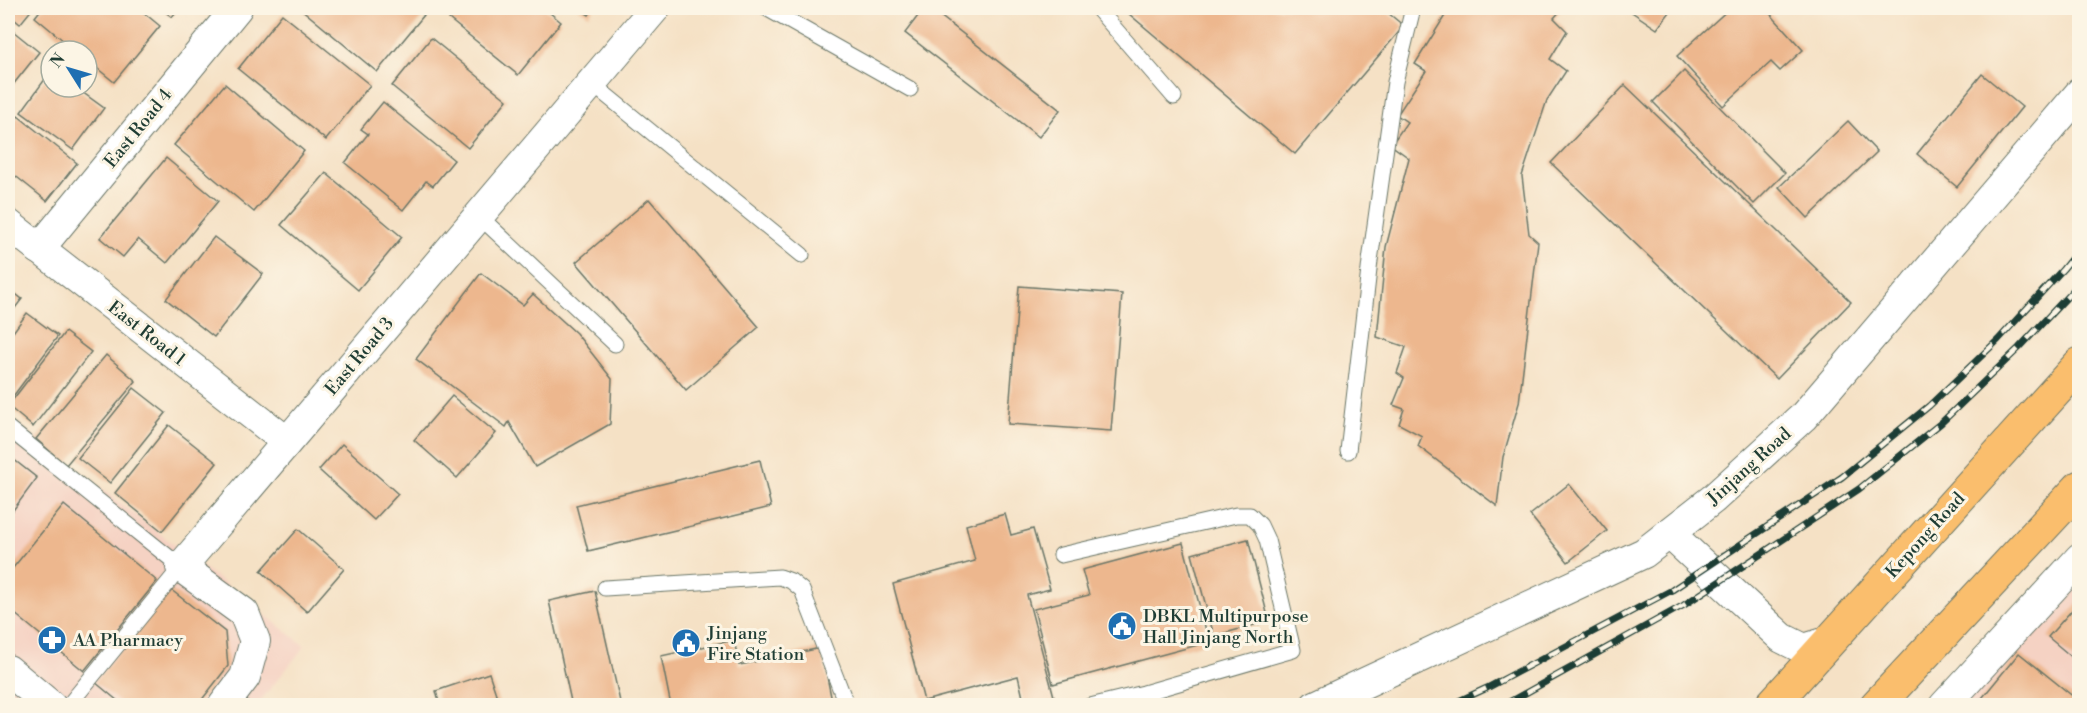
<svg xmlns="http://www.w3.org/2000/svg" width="2087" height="713" viewBox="0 0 2087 713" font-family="'Libre Bodoni',serif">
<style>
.built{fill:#f5d2c3}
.building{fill:#edb78e}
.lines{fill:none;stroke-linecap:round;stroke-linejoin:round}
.lane-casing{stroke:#6a7667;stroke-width:17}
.street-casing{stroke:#6a7667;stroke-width:32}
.primary-casing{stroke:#6a7667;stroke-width:35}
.lane{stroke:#fff;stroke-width:15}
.street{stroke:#fff;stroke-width:30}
.primary{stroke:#fabe6d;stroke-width:33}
.rail-casing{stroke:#1f3d34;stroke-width:7}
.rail{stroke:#fcf5e5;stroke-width:4.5;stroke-dasharray:14;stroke-linecap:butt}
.labels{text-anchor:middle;stroke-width:6;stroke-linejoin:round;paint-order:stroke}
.street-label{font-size:18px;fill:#1f3d34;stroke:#fcf5e5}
.poi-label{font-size:18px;fill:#1f3d34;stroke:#fcf5e5;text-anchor:start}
</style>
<rect width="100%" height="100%" fill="#fcf5e5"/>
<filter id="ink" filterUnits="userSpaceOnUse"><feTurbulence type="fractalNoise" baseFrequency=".0167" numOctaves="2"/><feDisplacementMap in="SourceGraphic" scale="12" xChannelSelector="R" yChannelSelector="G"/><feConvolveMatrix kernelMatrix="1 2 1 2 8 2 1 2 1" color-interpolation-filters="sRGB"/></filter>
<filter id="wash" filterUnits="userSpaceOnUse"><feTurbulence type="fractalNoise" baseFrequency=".008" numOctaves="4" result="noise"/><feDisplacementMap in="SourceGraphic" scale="24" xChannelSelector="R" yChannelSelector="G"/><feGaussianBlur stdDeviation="1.35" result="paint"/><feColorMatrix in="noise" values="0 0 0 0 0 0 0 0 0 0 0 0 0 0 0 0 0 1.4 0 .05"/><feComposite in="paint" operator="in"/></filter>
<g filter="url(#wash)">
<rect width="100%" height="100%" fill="#f5e1c5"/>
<g class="built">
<path d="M8,416l297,230 -48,59h-249z"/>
<path d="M2079,575v130h-117z"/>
</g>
<g id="blocks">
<g class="building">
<path d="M8,8h25l-13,16 -12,-10z"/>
<path d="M42,8h96l22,18 -46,56 -27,-22v-9h-11l-41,-34z"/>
<path d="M160,8h19l-7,9z"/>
<path d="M300,8h115l9,7 -47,57z"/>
<path d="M458,8h86l17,14 -43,53 -69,-56z"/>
<path d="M578,8h16l-5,7z"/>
<path d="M924,8h6l130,102 -21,27 -134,-104z"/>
<path d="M1122,8h260l22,18 -109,128z"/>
<path d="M1437,8h126l-9,10 13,13 -17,28 16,12 -19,29 -25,76 7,58 9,8 -19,161 -16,54 -6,49 -79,-60 4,-10 -23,-12 5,-15 -11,-4 11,-27 -7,-5 9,-26 -29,-10 9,-90 23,-89 -18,-13 16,-23 -10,-7 29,-44 -11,-7 31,-50z"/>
<path d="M1626,8h47l-16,21z"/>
<path d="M1730,8h35l38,42 -23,21 -9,-9 -48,44 -46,-50z"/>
<path d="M282,14l88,71 -44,55 -88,-71z"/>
<path d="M8,27l31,25 -31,39z"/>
<path d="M431,38l76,62 -39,48 -76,-62z"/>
<path d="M51,71v16h24l29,21 -31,42 -52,-38z"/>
<path d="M1684,71l101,102 -31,31 -101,-102z"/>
<path d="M1982,74l40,33 -65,80 -40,-33z"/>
<path d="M225,84l79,67 -50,61 -80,-67z"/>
<path d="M1625,85l226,217 -74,77 -226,-216z"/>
<path d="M383,102l71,58 -21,26 -7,-5 -23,29 -58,-47 23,-29 -7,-5z"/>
<path d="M18,116l59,47 -30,38 -39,-31v-41z"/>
<path d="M1848,121l29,31 -69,66 -29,-31z"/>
<path d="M166,158l52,43 -51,62 -29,-24 -15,18 -23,-19z"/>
<path d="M326,173l76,64 -44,53 -77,-65z"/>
<path d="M649,199l110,128 -73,63 -110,-128z"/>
<path d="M214,237l49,37 -49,63 -48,-38z"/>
<path d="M481,273l42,32 10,-11 43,39 36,46 -2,45 -75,43 -26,-45 -3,5 -90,-68z"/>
<path d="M1019,286l103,8 -11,137 -103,-7z"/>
<path d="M8,288l14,11 -14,18z"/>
<path d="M27,313l31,23 -50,67v-64z"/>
<path d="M65,332l26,20 -58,75 -25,-21z"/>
<path d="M106,355l30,26 -70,84 -30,-26z"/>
<path d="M134,388l32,25 -56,70 -32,-25z"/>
<path d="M452,396l44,37 -39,45 -43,-38z"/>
<path d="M169,425l48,38 -55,68 -47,-38z"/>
<path d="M342,444l56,50 -24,26 -55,-50z"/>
<path d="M8,455l29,23 -29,39z"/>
<path d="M760,460l11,47 -183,44 -12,-46z"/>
<path d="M1569,484l38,47 -39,31 -38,-47z"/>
<path d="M64,505l93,76 -73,90 -76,-63v-34z"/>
<path d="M1005,514l6,21 22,-6 17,60 -23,6 29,109 -8,2h-23l-7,-30 -94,25 -31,-117 82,-23 -9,-36z"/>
<path d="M298,529l46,40 -37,43 -46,-41z"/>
<path d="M1248,539l21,82 -55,15 -22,-82z"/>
<path d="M1183,543l26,99 -156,42 -19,-75 55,-14 -7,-25z"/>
<path d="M170,589l55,43 3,34 -31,40h-73l-29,-24z"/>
<path d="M595,591l26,115h-49l-23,-105z"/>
<path d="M2080,601v63l-32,-27z"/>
<path d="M734,640l5,25 82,-17 12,58h-162l-10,-50z"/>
<path d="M2019,653l61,49v4h-99l-3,-3z"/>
<path d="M489,673l11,33h-60l-4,-15z"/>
</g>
</g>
</g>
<g filter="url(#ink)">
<use href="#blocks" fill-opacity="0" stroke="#6a7667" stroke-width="1.5"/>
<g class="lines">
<g class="lane-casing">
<g id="lane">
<path d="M766,8l144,81"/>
<path d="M1097,8l77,89"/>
<path d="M590,82l212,173"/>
<path d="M478,215l137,129"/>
<path d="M8,428l173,139 -113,139"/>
<path d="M1348,451l22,-190 25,-179 18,-74"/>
<path d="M1061,555l175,-40h14l10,10 7,15 26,110 -149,43 -54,13"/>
<path d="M605,588l175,-11 11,4 11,9 45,116"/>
</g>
</g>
<g class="street-casing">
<g id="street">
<path d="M8,224l278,217"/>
<path d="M39,249l198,-241"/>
<path d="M1669,533l113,105 22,11 26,-8"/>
<path d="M8,670l43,36"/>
<path d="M223,706l22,-29 10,-36 -11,-28 -63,-46 474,-559"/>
<path d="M1315,706l329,-153 69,-54 90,-82 277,-324"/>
<path d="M1944,706l136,-148"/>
</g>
</g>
<g class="primary-casing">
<g id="primary">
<path d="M1771,706l309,-342"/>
<path d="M1876,706l204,-219"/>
</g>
</g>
<use href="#lane" class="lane"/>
<use href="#street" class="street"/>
<use href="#primary" class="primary"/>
<g class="rail-casing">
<g id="rail">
<path d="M1448,706l39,-18 185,-98 170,-113 87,-71 69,-66 65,-71 17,-21"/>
<path d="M1502,706l182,-101 175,-116 82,-66 78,-75 61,-65"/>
</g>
</g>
<use href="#rail" class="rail"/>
</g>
</g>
<defs>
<g id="civic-disc" transform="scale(1.5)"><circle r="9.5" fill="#1f6fb2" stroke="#fcf5e5"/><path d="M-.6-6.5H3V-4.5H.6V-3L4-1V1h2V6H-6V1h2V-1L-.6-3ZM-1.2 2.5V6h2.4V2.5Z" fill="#fff"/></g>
<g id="pharmacy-disc" transform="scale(1.5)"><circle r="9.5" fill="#1f6fb2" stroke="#fcf5e5"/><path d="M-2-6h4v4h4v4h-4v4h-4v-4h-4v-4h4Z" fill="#fff"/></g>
</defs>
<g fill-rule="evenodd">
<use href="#civic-disc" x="1122" y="626"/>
<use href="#pharmacy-disc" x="52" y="640"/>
<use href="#civic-disc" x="686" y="643"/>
</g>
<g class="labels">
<g class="street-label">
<text transform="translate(138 128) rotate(-51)" y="6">East Road 4</text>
<text transform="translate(147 333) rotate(38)" y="6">East Road 1</text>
<text transform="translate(359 356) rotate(-50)" y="6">East Road 3</text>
<text transform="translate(1749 466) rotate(-42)" y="6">Jinjang Road</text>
<text transform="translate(1925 535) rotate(-48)" y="6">Kepong Road</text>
</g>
<g class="poi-label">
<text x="1143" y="622">DBKL Multipurpose<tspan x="1143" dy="21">Hall Jinjang North</tspan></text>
<text x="707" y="639">Jinjang<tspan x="707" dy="21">Fire Station</tspan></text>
<text x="73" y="646">AA Pharmacy</text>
</g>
</g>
<rect width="2087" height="713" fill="none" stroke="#fcf5e5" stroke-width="30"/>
<g transform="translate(69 69) rotate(307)"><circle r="28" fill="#fcf5e5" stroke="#a4ab9e" stroke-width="1.5"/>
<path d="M0-4.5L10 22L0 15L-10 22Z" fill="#1f6fb2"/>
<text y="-9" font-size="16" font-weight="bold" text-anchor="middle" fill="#1f3d34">N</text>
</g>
</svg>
